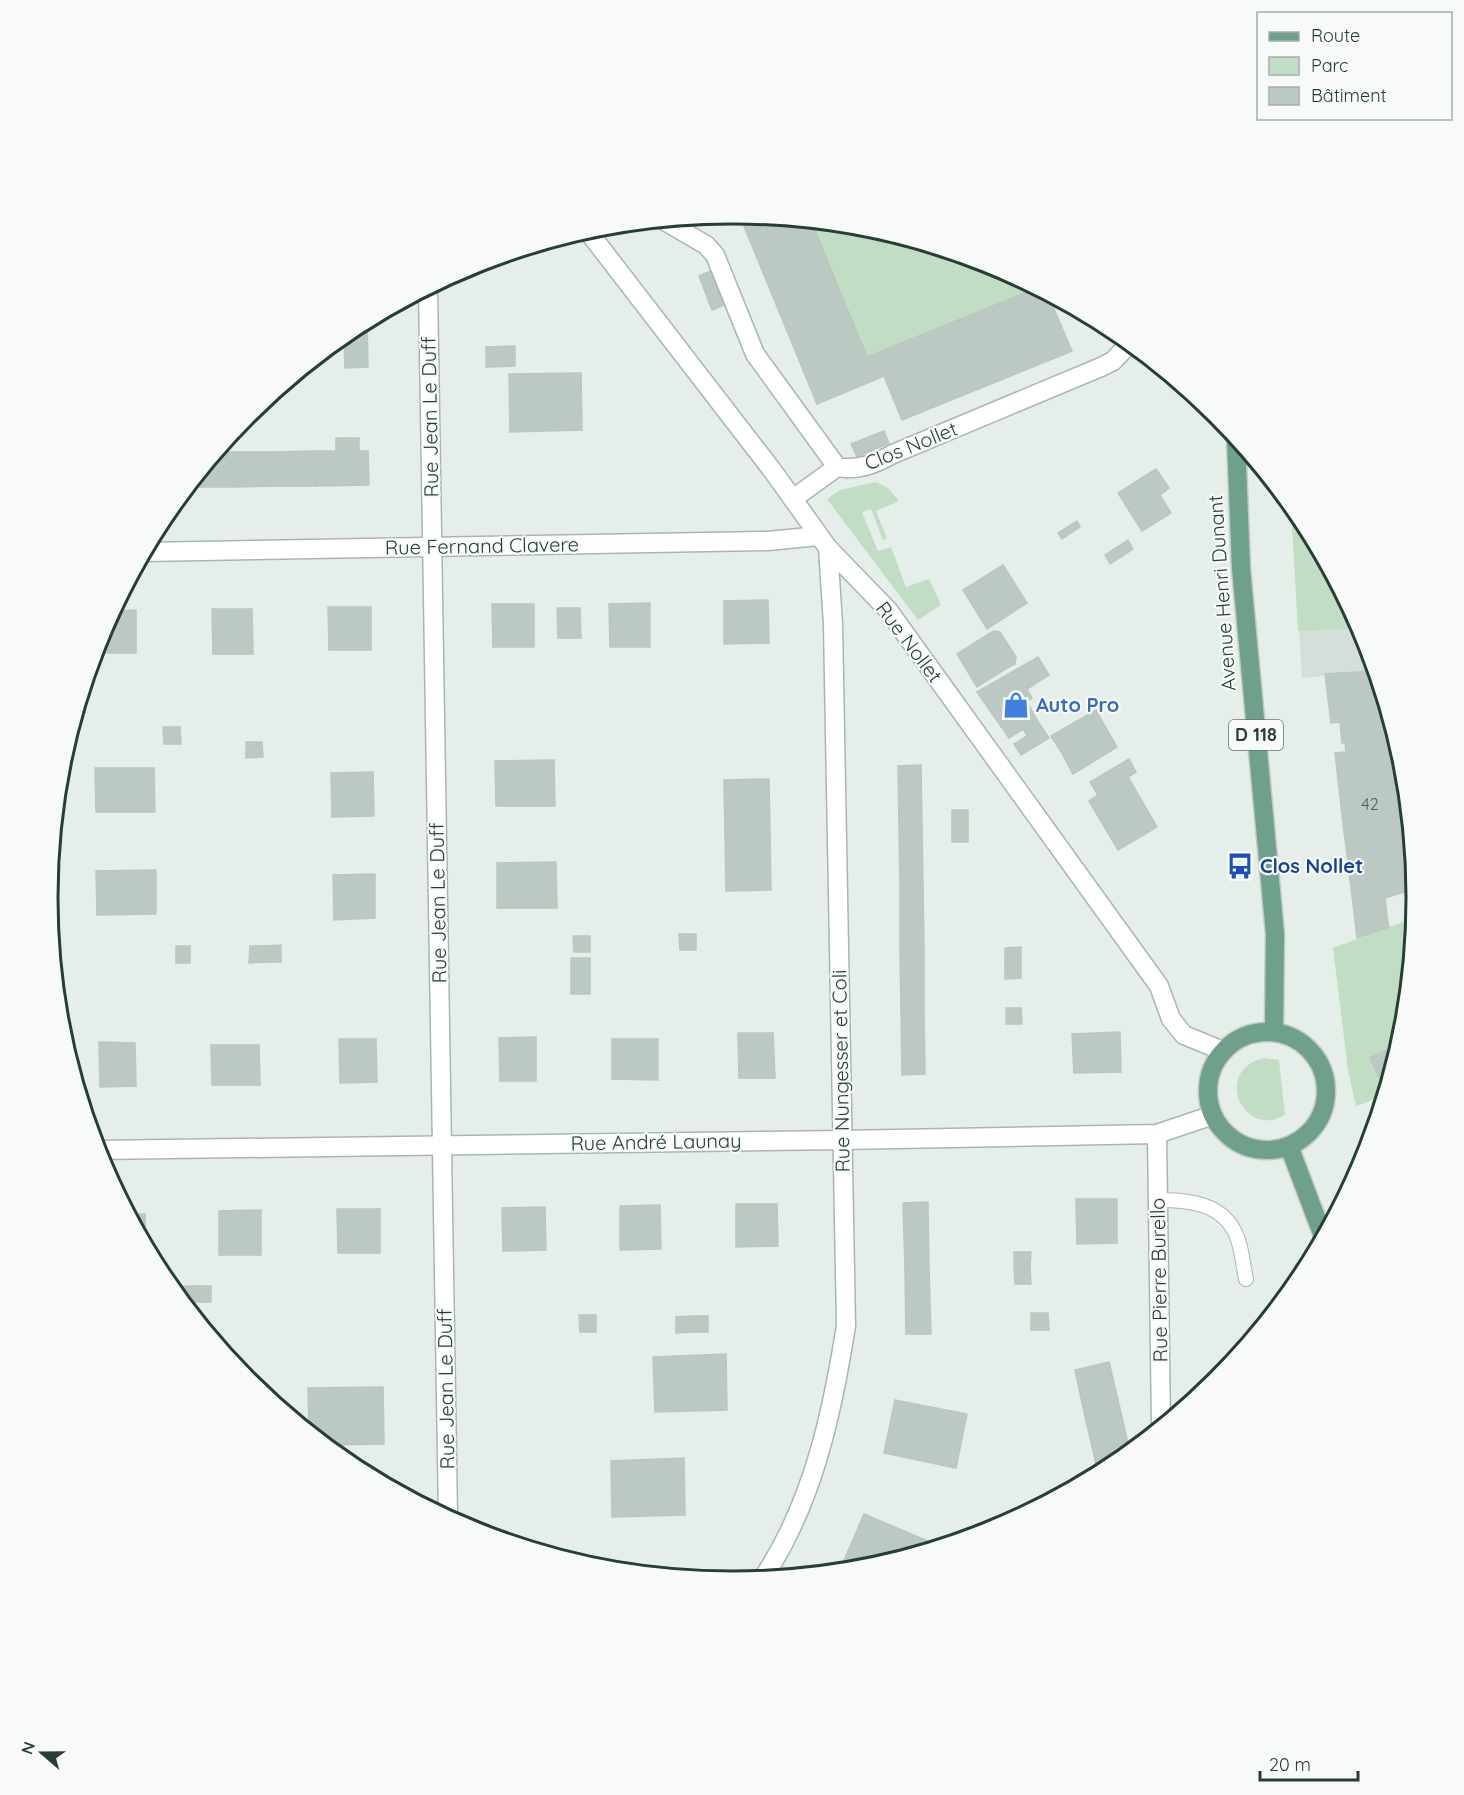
<svg xmlns="http://www.w3.org/2000/svg" width="1464" height="1795" viewBox="0 0 1464 1795" font-family="Quicksand,sans-serif">
<style>
.built{fill:#d5ded8}
.green{fill:#c1ddc4}
.building{fill:#bcc9c2;stroke:#b9c7bf;stroke-width:1.5}
.lines{fill:none;stroke-linecap:round;stroke-linejoin:round}
.service-casing{stroke:#a9b6af;stroke-width:16}
.minor-casing{stroke:#a9b6af;stroke-width:21}
.primary-casing{stroke:#c2c9c6;stroke-width:21}
.service{stroke:#fff;stroke-width:14}
.minor{stroke:#fff;stroke-width:18}
.primary{stroke:#6ea08a;stroke-width:18}
.labels{text-anchor:middle;stroke-width:4.5;stroke-linejoin:round;paint-order:stroke}
.number-label{font-size:16px;fill:#4c6258}
.shield{fill:#f7faf8;stroke:#65776f;stroke-width:1.5}
.shield-label{font-size:18px;font-weight:bold;fill:#263f34}
.street-label{font-size:20px;fill:#263f34;stroke:#f7faf8}
.shop-label{font-size:20px;font-weight:bold;fill:#366cbe;stroke:#f7faf8;text-anchor:start}
.transit-label{font-size:20px;font-weight:bold;fill:#164399;stroke:#f7faf8;text-anchor:start}
.rim{fill:none;stroke:#263f34;stroke-width:3}
</style>
<rect width="100%" height="100%" fill="#e6eee9"/>
<path class="built" d="M1291,506l10,12 63,118 11,35 -73,7z"/>
<g class="green">
<path d="M811,221l55,6 128,39 43,22 -170,69z"/>
<path d="M876,482l12,6 11,13 -23,10 11,28 -4,1 -12,-31 -9,3 16,39 13,-4 15,40 23,-8 12,26 -23,15 -91,-121 13,-9z"/>
<path d="M1291,506l10,12 59,110 -62,3z"/>
<path d="M1414,918l-11,113 -4,14 -29,13 14,35 -16,9 -12,4 -8,-36 -15,-122z"/>
<path d="M1264,1058l15,2 6,55c-42,25 -73,-45 -21,-57z"/>
</g>
<g class="building">
<path d="M739,214l72,7 56,136 170,-69 11,7 24,56 -170,69 -18,-44 -67,28z"/>
<path d="M711,271l13,34 -12,5 -13,-34z"/>
<path d="M1095,320l15,8 -11,4z"/>
<path d="M367,321l1,46 -23,1 -1,-33z"/>
<path d="M515,346v20l-29,1v-20z"/>
<path d="M581,373l1,57 -72,2 -1,-58z"/>
<path d="M884,431l5,12 -32,14 -6,-13z"/>
<path d="M336,438h23v13h9l1,34 -53,1 -1,-35h21z"/>
<path d="M315,451l1,35h-41l-1,-34z"/>
<path d="M234,452h40l1,34 -40,1z"/>
<path d="M234,452l1,35h-41v-6l23,-28z"/>
<path d="M1156,469l13,19 -9,7 11,18 -29,18 -24,-38z"/>
<path d="M1077,521l3,6 -18,12 -4,-6z"/>
<path d="M1128,540l5,9 -23,15 -5,-9z"/>
<path d="M1003,565l24,38 -40,26 -24,-39z"/>
<path d="M768,600l1,43 -45,1v-43z"/>
<path d="M650,603v44h-40l-1,-43z"/>
<path d="M492,604h42v43h-41z"/>
<path d="M328,607h43v43h-42z"/>
<path d="M557,608h23l1,30h-23z"/>
<path d="M212,609h40l1,45h-40z"/>
<path d="M136,610v43h-41l5,-18 13,-24z"/>
<path d="M994,631l6,1 16,25 -1,7 -8,4 -20,-33z"/>
<path d="M987,635l20,33 -30,19 -20,-33z"/>
<path d="M1038,657l11,18 -22,14 5,9 -5,4 10,18 -28,18 -32,-46z"/>
<path d="M1375,671l20,66 -9,1 4,30 13,-1 2,21h-3l3,15 -11,2 4,25 11,-1 7,69 -1,6 -4,-14 -33,10 2,17 7,-1 2,11 -32,11 -10,-84 9,-1 -3,-23 -9,2 -9,-79 11,-1 -1,-9h-3l-2,-21 -9,1 -6,-49z"/>
<path d="M1096,710l10,18 -43,27 -12,-19z"/>
<path d="M1037,720l12,18 -28,17 -7,-11 13,-8 -4,-7z"/>
<path d="M163,727h17l1,17h-17z"/>
<path d="M1106,728l11,19 -44,27 -10,-19z"/>
<path d="M1395,737l4,30 -9,1 -4,-30z"/>
<path d="M246,742h16l1,15 -17,1z"/>
<path d="M1129,759l7,13 -8,5 29,50 -39,23 -29,-49 9,-6 -8,-13z"/>
<path d="M554,760l1,46h-59l-1,-45z"/>
<path d="M921,765l1,62h-23l-1,-61z"/>
<path d="M95,768h59l1,44h-59z"/>
<path d="M373,772l1,44 -42,1 -1,-44z"/>
<path d="M769,779l1,55 -45,1 -1,-55z"/>
<path d="M1405,803l3,27h-10l-4,-25z"/>
<path d="M952,810h16v16l-16,1z"/>
<path d="M968,826v16h-16v-15z"/>
<path d="M899,827h23l1,60h-23z"/>
<path d="M1353,830l3,23 -9,1 -3,-22z"/>
<path d="M770,834l1,56 -45,1 -1,-56z"/>
<path d="M556,862l1,46h-60v-45z"/>
<path d="M156,870v44l-59,1 -1,-44z"/>
<path d="M375,874v44l-41,2 -1,-45z"/>
<path d="M900,887h23l1,62 -24,1z"/>
<path d="M1385,898l2,18 -7,1 -2,-17z"/>
<path d="M679,934h17v16h-16z"/>
<path d="M573,936h17v16h-16z"/>
<path d="M281,945v17h-16v-16z"/>
<rect x="176" y="946" width="14" height="17"/>
<path d="M250,946h15v16l-16,1z"/>
<path d="M1021,947v16h-16v-15z"/>
<path d="M924,949v61l-23,1 -1,-61z"/>
<rect x="571" y="958" width="19" height="36"/>
<path d="M1005,963h16v15l-16,1z"/>
<path d="M1006,1008h15l1,16h-16z"/>
<path d="M924,1010l1,64 -23,1 -1,-64z"/>
<path d="M1120,1032l1,40 -47,1 -2,-39z"/>
<path d="M738,1033h35l2,45h-36z"/>
<path d="M536,1037v44h-36l-1,-43z"/>
<path d="M339,1039h37l1,43 -37,1z"/>
<path d="M612,1039h46v41l-46,-1z"/>
<path d="M99,1042l36,1 1,43 -36,1z"/>
<path d="M211,1045h48l1,40h-48z"/>
<path d="M1399,1045l-14,46 -15,-33z"/>
<path d="M1076,1199h41v44l-40,1z"/>
<path d="M928,1202l1,67h-24l-2,-66z"/>
<path d="M736,1204h41l1,42 -42,1z"/>
<path d="M660,1205l1,44 -41,1v-44z"/>
<path d="M545,1207l1,43 -43,1 -1,-43z"/>
<path d="M337,1209h43v44h-42z"/>
<path d="M261,1210v45h-42v-44z"/>
<path d="M129,1214h16l1,31z"/>
<path d="M1014,1252h17l-1,15h-16z"/>
<path d="M1014,1267h16l1,17h-16z"/>
<path d="M905,1269h24l2,65h-25z"/>
<path d="M179,1286h15v16h-10l-5,-6z"/>
<rect x="194" y="1286" width="17" height="16"/>
<path d="M1031,1313h17l1,17h-18z"/>
<path d="M579,1315h17v17h-16z"/>
<rect x="692" y="1316" width="16" height="16"/>
<path d="M692,1316v16l-16,1v-16z"/>
<path d="M726,1354l1,56 -72,2 -2,-55z"/>
<path d="M1109,1362l9,38 -35,7 -8,-37z"/>
<path d="M383,1387l1,57 -58,1 -17,-14 -1,-43z"/>
<path d="M895,1400l72,14 -11,54 -72,-15z"/>
<path d="M1118,1400l12,52 -35,8 -12,-53z"/>
<path d="M1127,1454l-15,12 -14,8 -3,-14z"/>
<path d="M684,1458l1,57 -73,2 -1,-56z"/>
<path d="M864,1514l66,28 -3,8 -62,18 -12,2 -11,-5z"/>
</g>
<g class="lines">
<g class="service-casing">
<path id="service" d="M1158,1200c31,0 66,3 79,37 5,12 6,28 9,42"/>
</g>
<g class="minor-casing">
<g id="minor">
<path d="M663,220l43,25 9,10 40,99 82,113c21,4 38,-3 56,-13l208,-87 12,-6 17,-18"/>
<path d="M587,230l185,240 56,78 60,62 271,376 12,33 13,16 39,16"/>
<path d="M428,288l20,1230"/>
<path d="M794,498l43,-31"/>
<path d="M145,552l623,-11 51,-5"/>
<path d="M1157,1134l4,292"/>
<path d="M97,1150l746,-10 314,-6 56,-19"/>
<path d="M763,1578c50,-75 69,-164 83,-252l-13,-702 -5,-76"/>
</g>
</g>
<g class="primary-casing">
<g id="primary">
<path d="M1236,438l5,130 34,366 -1,98"/>
<circle cx="1267" cy="1091" r="59"/>
<path d="M1289,1146l34,90"/>
</g>
</g>
<use href="#service" class="service"/>
<use href="#minor" class="minor"/>
<use href="#primary" class="primary"/>
</g>
<defs>
<g id="shop-bare" transform="scale(2.07)"><path d="M-5-2.5h2.3a2.7 3.5 0 0 1 5.4 0H5L5.5 6h-11ZM-1.5-2.5h3a1.5 2.3 0 0 0-3 0Z" fill="#3f7fe0" stroke="#f7faf8" stroke-width="2.5" paint-order="stroke"/></g>
<g id="bus-bare" transform="scale(2.07)"><path d="M-5-6H5V4H4V6H2V4H-2V6H-4V4H-5ZM-3.5-4V0h7V-4ZM-3.5 1.2v1.5H-2V1.2ZM2 1.2v1.5H3.5V1.2Z" fill="#1a4fb4" stroke="#f7faf8" stroke-width="2.5" paint-order="stroke"/></g>
</defs>
<g fill-rule="evenodd">
<use href="#shop-bare" x="1016" y="705"/>
<use href="#bus-bare" x="1240" y="866"/>
</g>
<g class="labels">
<g class="number-label">
<text x="1370" y="810">42</text>
</g>
<rect class="shield" x="1229" y="720" width="54" height="30" rx="4.5"/>
<g class="shield-label">
<text x="1256" y="741">D 118</text>
</g>
<g class="street-label">
<text transform="translate(430 417) rotate(-91)" y="7">Rue Jean Le Duff</text>
<text transform="translate(911 446) rotate(-22)" y="7">Clos Nollet</text>
<text transform="translate(482 546) rotate(-1)" y="7">Rue Fernand Clavere</text>
<text transform="translate(1222 593) rotate(-94)" y="7">Avenue Henri Dunant</text>
<text transform="translate(909 642) rotate(53)" y="7">Rue Nollet</text>
<text transform="translate(438 903) rotate(-91)" y="7">Rue Jean Le Duff</text>
<text transform="translate(841 1071) rotate(-91)" y="7">Rue Nungesser et Coli</text>
<text transform="translate(656 1142) rotate(-1)" y="7">Rue André Launay</text>
<text transform="translate(1159 1280) rotate(-91)" y="7">Rue Pierre Burello</text>
<text transform="translate(446 1389) rotate(-91)" y="7">Rue Jean Le Duff</text>
</g>
<g class="shop-label">
<text x="1036" y="712">Auto Pro</text>
</g>
<g class="transit-label">
<text x="1260" y="873">Clos Nollet</text>
</g>
</g>
<path d="M0 0H1464V1795H0ZM731 224H733A673 673 0 0 1 1406 897V898A673 673 0 0 1 733 1571H731A673 673 0 0 1 58 898V897A673 673 0 0 1 731 224Z" fill="#f7faf8" fill-rule="evenodd"/>
<path class="rim" d="M731 224H733A673 673 0 0 1 1406 897V898A673 673 0 0 1 733 1571H731A673 673 0 0 1 58 898V897A673 673 0 0 1 731 224Z"/>
<rect x="1257" y="12" width="195" height="108" fill="#f7faf8" stroke="#a3afaa" stroke-width="1.5"/>
<rect x="1269" y="32" width="30" height="9" fill="#6ea08a" stroke="#a3afaa" stroke-width="1.5"/>
<text x="1311" y="42" font-size="18" fill="#263f34">Route</text>
<rect x="1269" y="57" width="30" height="18" fill="#c1ddc4" stroke="#a3afaa" stroke-width="1.5"/>
<text x="1311" y="72" font-size="18" fill="#263f34">Parc</text>
<rect x="1269" y="87" width="30" height="18" fill="#bcc9c2" stroke="#a3afaa" stroke-width="1.5"/>
<text x="1311" y="102" font-size="18" fill="#263f34">Bâtiment</text>
<g transform="translate(42 1753) rotate(290)" stroke="#f7faf8" stroke-width="4.5" paint-order="stroke">
<path d="M0-4.5L10 22L0 15L-10 22Z" fill="#263f34"/>
<text y="-9" font-size="16" font-weight="bold" text-anchor="middle" fill="#263f34">N</text>
</g>
<path d="M1260 1771v9h98v-9" fill="none" stroke="#263f34" stroke-width="3"/>
<text x="1269" y="1771" font-size="18" fill="#263f34" stroke="#f7faf8" stroke-width="4.5" paint-order="stroke">20 m</text>
</svg>
